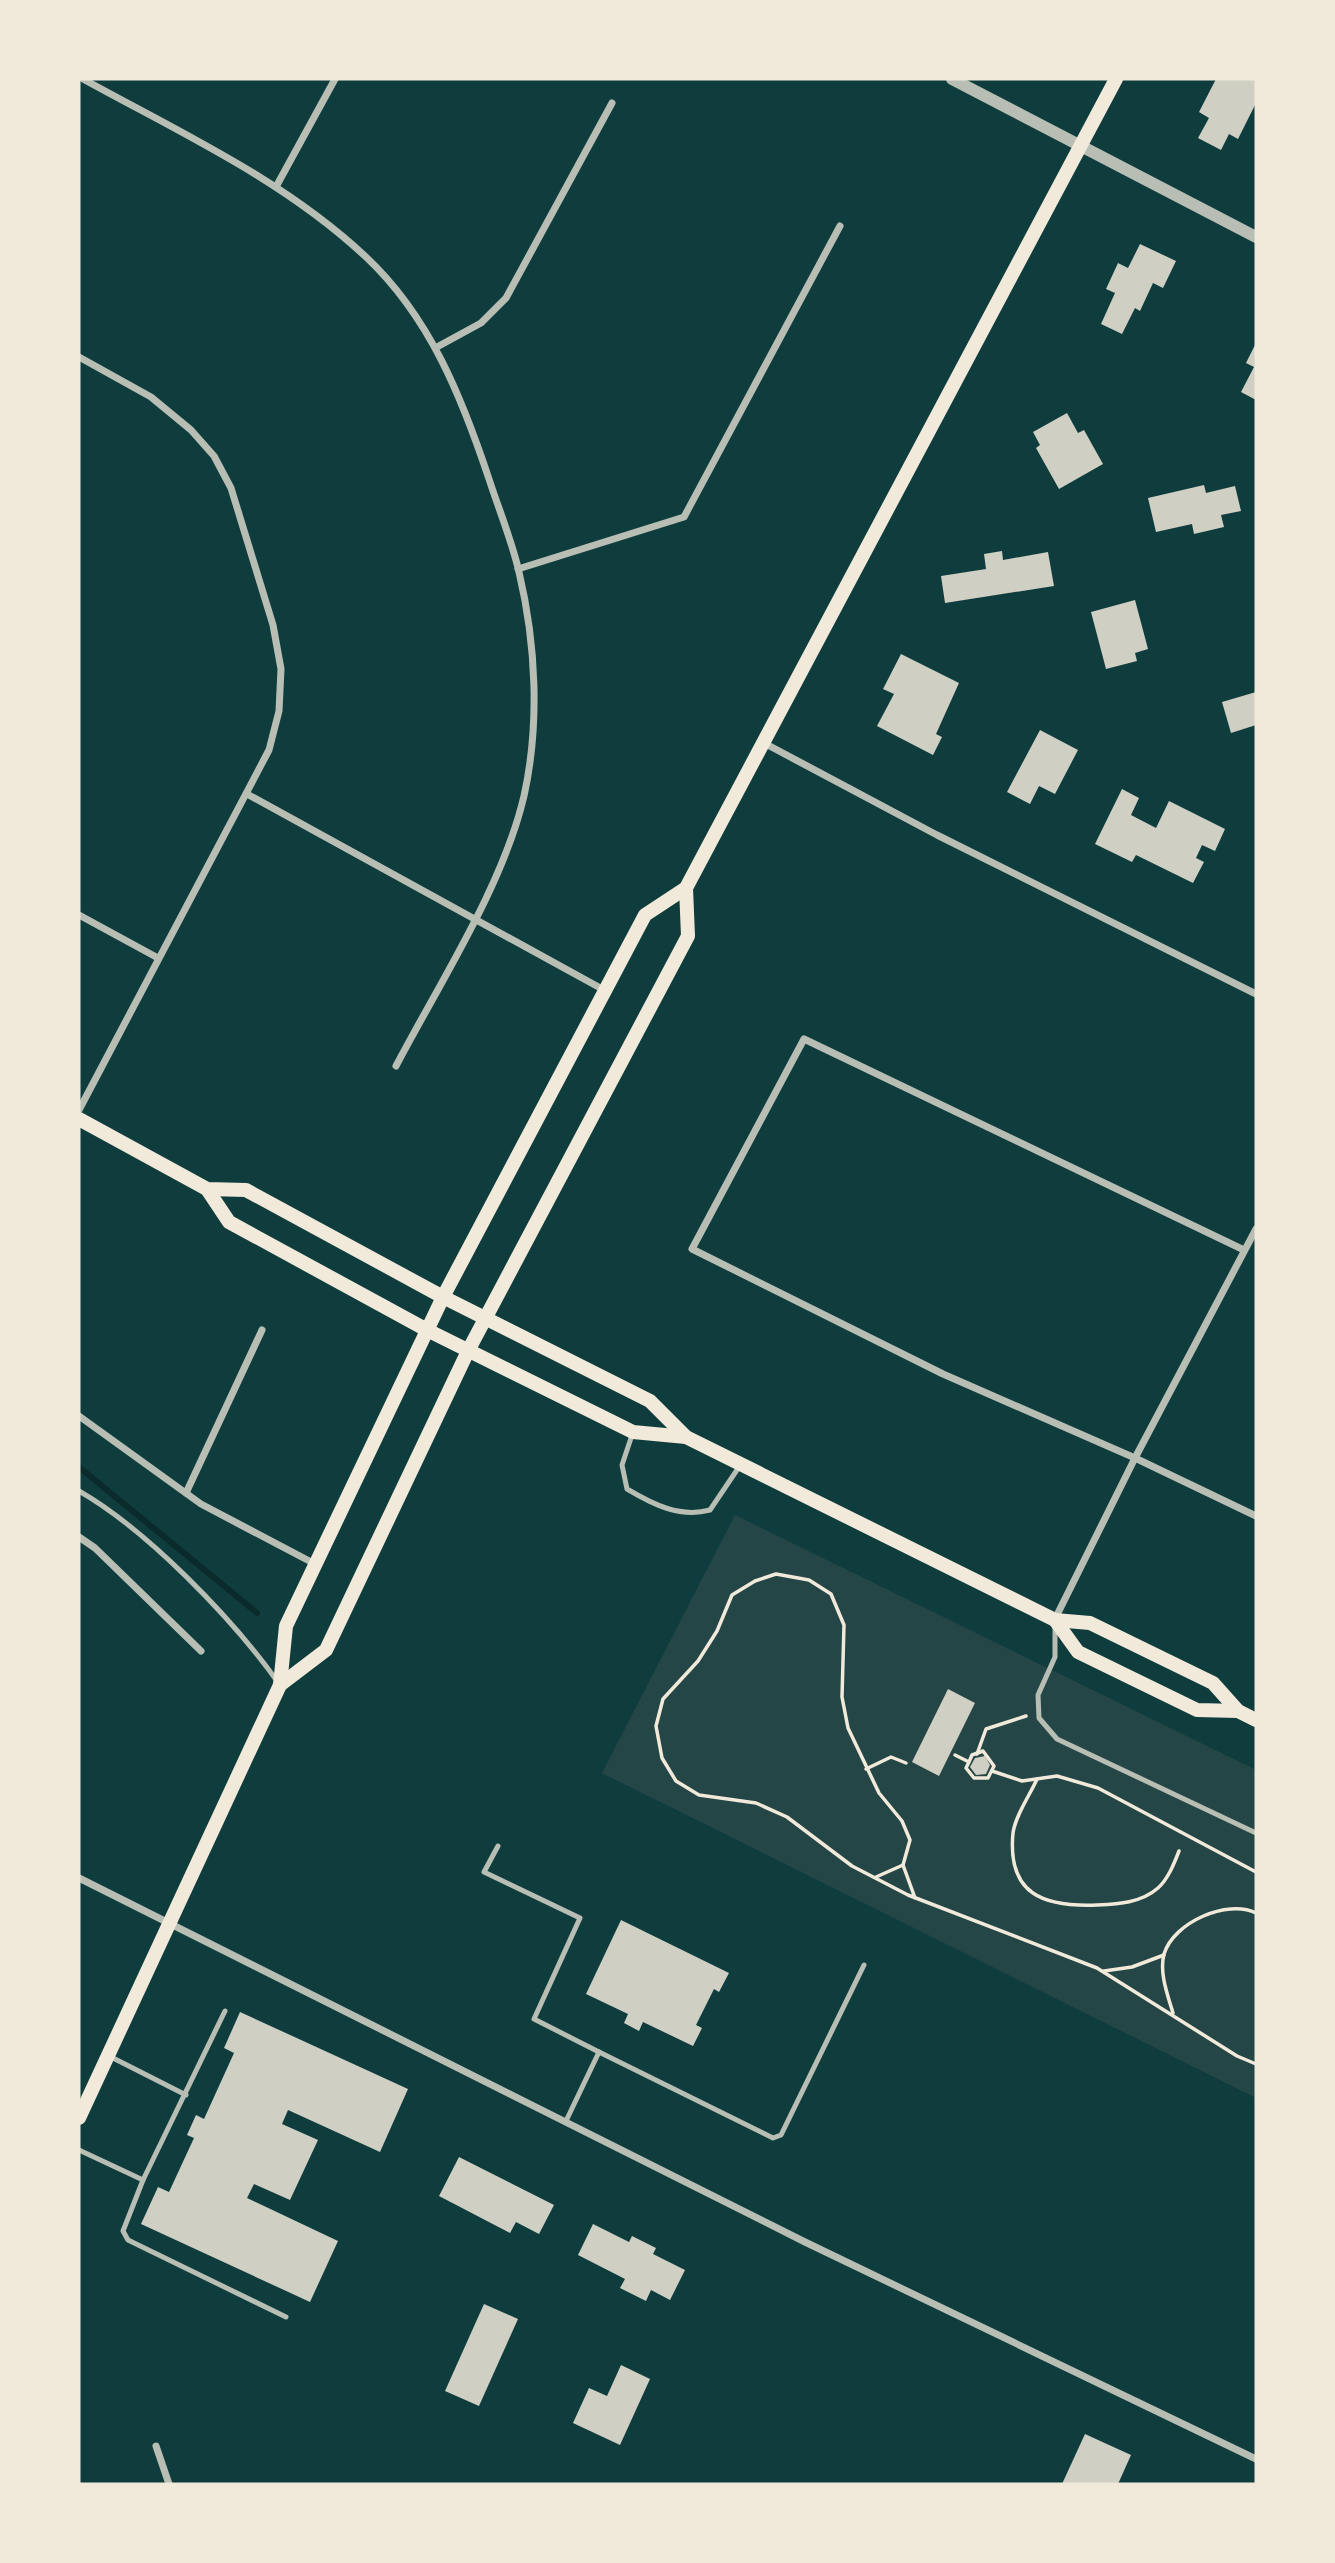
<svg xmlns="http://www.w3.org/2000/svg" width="1335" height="2563" viewBox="0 0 1335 2563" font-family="Ubuntu,sans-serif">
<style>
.green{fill:#244646}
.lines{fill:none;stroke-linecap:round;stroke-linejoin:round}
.stream{stroke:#0a2a2b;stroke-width:6}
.building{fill:#cfcfc3}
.path{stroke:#f1e9da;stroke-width:3.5}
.service{stroke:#b8beb3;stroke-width:5}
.minor{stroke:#b8beb3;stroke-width:7}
.tertiary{stroke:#b8beb3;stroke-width:12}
.secondary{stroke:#f1e9da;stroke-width:14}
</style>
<rect width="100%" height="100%" fill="#0f3d3e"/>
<path class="green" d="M735,1515l521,255v328l-654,-325z"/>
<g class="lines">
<path class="stream" d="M79,1467l178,146"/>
</g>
<g class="building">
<path d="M1216,79h40v24l-18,36 -9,-5 -8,16 -23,-12 11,-20 -10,-6z"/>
<path d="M1140,244l36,17 -13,27 -10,-5 -13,28 -5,-3 -13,26 -21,-10 14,-31 -9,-4 12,-26 10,5z"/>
<path d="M1256,343v57l-15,-8 13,-25 -8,-4z"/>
<path d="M1067,413l11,20 6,-3 19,34 -44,25 -23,-41 4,-3 -7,-13z"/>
<path d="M1204,485l2,8 29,-7 6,25 -20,4 3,12 -30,7 -2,-10 -36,8 -8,-34z"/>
<path d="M1002,551l1,9 45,-8 6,34 -109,17 -4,-27 45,-7 -2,-15z"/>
<path d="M1135,600l13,49 -13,4 2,8 -31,8 -15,-57z"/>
<path d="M901,654l58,29 -23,51 6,3 -9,18 -56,-29 17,-32 -11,-5z"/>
<path d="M1256,692v33l-25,8 -9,-31z"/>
<path d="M1040,730l38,20 -23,44 -16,-8 -9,18 -23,-12z"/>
<path d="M1122,789l17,9 -8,17 25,13 13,-27 56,28 -10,22 -13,-6 -6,13 8,4 -11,21 -57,-28 -4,7 -37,-18z"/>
<path d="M948,1689l27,14 -36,73 -27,-14z"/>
<path d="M985,1756l5,9 -4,9 -10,1 -6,-8 5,-9z"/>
<path d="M621,1920l108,53 -10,19 -5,-3 -18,36 6,3 -9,18 -50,-24 -4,9 -15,-8 4,-9 -42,-20z"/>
<path d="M240,2012l168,77 -28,63 -92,-42 -6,14 36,16 -28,60 -36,-16 -7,14 91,43 -28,61 -169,-78 17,-37 11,5 25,-54 -7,-3 9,-20 8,4 30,-66 -10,-5z"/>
<path d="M459,2157l95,48 -15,29 -23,-12 -6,11 -71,-37z"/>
<path d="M593,2224l36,18 3,-6 24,12 -3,6 32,16 -15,30 -19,-10 -5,11 -26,-13 5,-9 -47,-24z"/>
<path d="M484,2304l34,15 -39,87 -34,-15z"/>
<path d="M621,2365l29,14 -30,66 -47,-22 16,-35 18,8z"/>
<path d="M1085,2434l46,21 -13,29h-56z"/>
</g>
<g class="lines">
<g class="path">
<path d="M977,1754l9,-25 40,-13"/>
<path d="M955,1755l14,7 -3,6 8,10h14l6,-12 -11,-15 -11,4 -3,7"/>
<path d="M866,1769l25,-12 15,6"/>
<path d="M992,1771l30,10 35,-5 41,12 158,84"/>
<path d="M1037,1779c-7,16 -22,37 -24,54 -6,62 31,74 84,72 21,-1 44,-2 61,-17 10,-9 16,-24 21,-37"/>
<path d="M876,1877l27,-12"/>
<path d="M915,1898l-12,-33 7,-25 -8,-19 -23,-28 -31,-65 -6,-31 2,-72 -13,-31 -22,-14 -33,-6 -21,7 -23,14 -15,36 -19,30 -35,38 -7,27 6,32 14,23 23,14 57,8 31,14 65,49 56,29 189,73 140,88 19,8"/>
<path d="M1104,1971l28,-4 32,-12"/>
<path d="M1173,2013c-5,-17 -14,-40 -9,-59 10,-32 63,-55 92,-41"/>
</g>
<g class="service">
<path d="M633,1432l-11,33 5,24c27,16 53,29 83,21l31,-46"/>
<path d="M79,1491c68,39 152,126 198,190"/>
<path d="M1055,1627v30l-17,38 1,23 18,21 199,94"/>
<path d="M498,1846l-14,26 96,46 -46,101 65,33"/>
<path d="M225,2011l-82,169 -20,51 5,9 158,77"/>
<path d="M111,2057l75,38"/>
<path d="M566,2121l33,-69 174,86 8,-3 83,-170"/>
<path d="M79,2150l64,30"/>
</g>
<g class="minor">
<path d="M83,79c98,54 201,101 283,178 64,60 96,141 123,222 10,31 23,62 30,93 17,72 21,152 5,224 -21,90 -85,188 -128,270"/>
<path d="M277,185l58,-106"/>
<path d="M437,347l44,-24 25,-25 106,-195"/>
<path d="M79,357l72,40 40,33 23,26 17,32 42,137 8,44 -2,42 -10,39 -190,360"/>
<path d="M518,569l166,-52 156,-291"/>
<path d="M764,743l173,92 319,159"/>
<path d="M247,794l357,196"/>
<path d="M79,915l79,43"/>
<path d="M1244,1250l-440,-211 -112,210 251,125 192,84 121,58"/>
<path d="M79,1416l122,88 114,60"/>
<path d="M186,1493l76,-163"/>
<path d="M79,1537l16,11 106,103"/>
<path d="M1055,1619l80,-161 121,-229"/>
<path d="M79,1878l726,364 451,217"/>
<path d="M156,2446l13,38"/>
</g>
<path class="tertiary" d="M952,79l304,158"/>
<g class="secondary">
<path d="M79,1119l128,70 39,1 197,107 207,104 36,36 369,183 35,3 123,60 25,28 18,9"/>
<path d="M207,1189l22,33 198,108 206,102 53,5"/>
<path d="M1055,1620l23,32 119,58 41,1"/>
<path d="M280,1685l46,-35 142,-299 220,-415 -2,-48"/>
<path d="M79,2118l201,-433 6,-59 157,-329 202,-382 41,-27 430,-809"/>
</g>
</g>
<rect width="1335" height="2563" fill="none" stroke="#f1e9da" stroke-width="161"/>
</svg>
